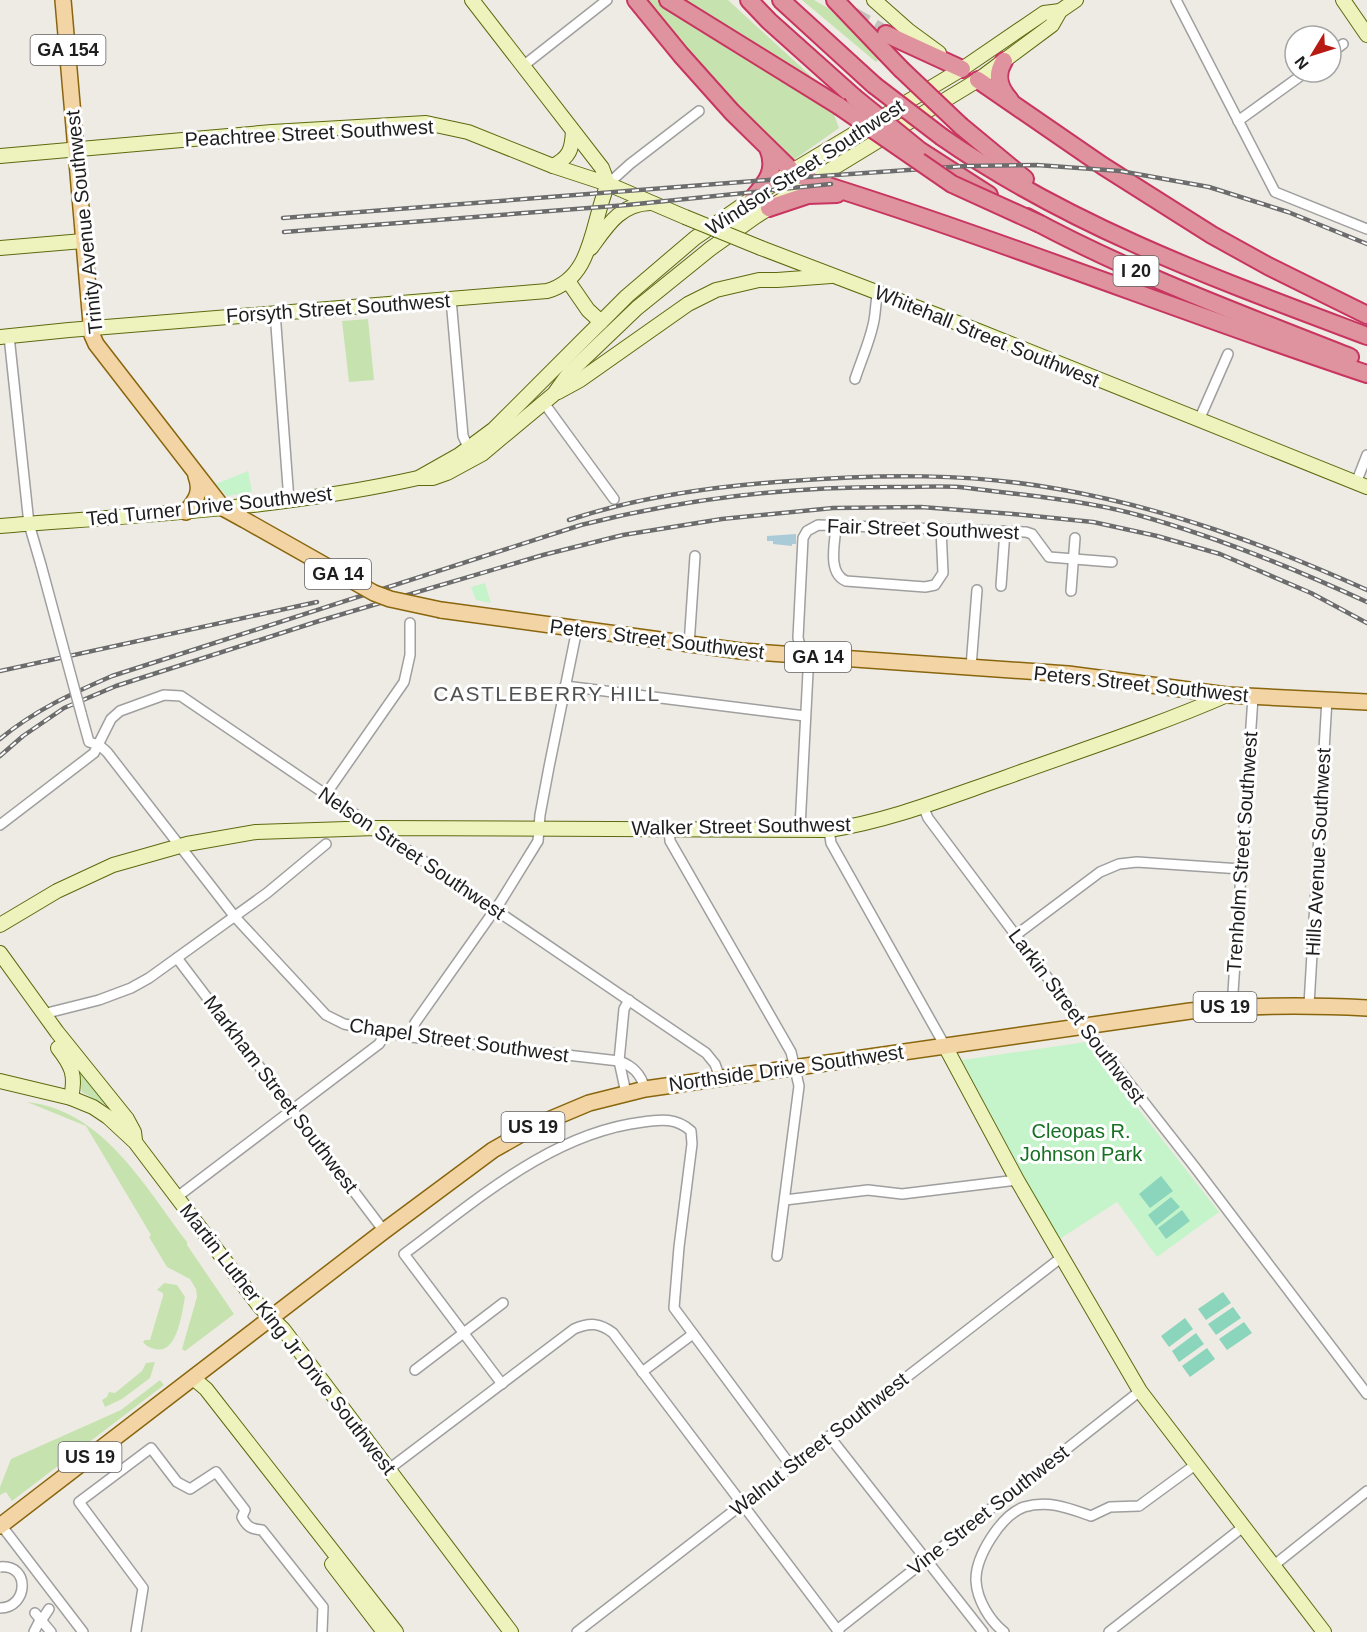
<svg xmlns="http://www.w3.org/2000/svg" width="1367" height="1632" viewBox="0 0 1367 1632" font-family="Arial,sans-serif">
<style>
.grass{fill:#c6e3af}
.park{fill:#c5f4cb}
.pitch{fill:#8ad5bc}
.water{fill:#a9cbd7}
.lines{fill:none;stroke-linecap:round;stroke-linejoin:round}
.highway-tunnel{stroke:#c4c2bc;stroke-width:16;stroke-dasharray:16 8;stroke-linecap:butt}
.street-casing{stroke:#9f9f9f;stroke-width:12}
.secondary-casing{stroke:#5c6a0f;stroke-width:16}
.primary-casing{stroke:#89660e;stroke-width:18}
.highway-casing{stroke:#c83560;stroke-width:20}
.street{stroke:#fff;stroke-width:9}
.secondary{stroke:#eef3bd;stroke-width:14}
.primary{stroke:#f3d4a4;stroke-width:15}
.highway{stroke:#de939e;stroke-width:16}
.rail-casing{stroke:#6c6c6c;stroke-width:4.5}
.rail{stroke:#fff;stroke-width:2;stroke-dasharray:7;stroke-linecap:butt}
.street-bridge-casing{stroke:#9f9f9f;stroke-width:12;stroke-linecap:butt}
.secondary-bridge-casing{stroke:#5c6a0f;stroke-width:16;stroke-linecap:butt}
.primary-bridge-casing{stroke:#89660e;stroke-width:18;stroke-linecap:butt}
.highway-bridge-casing{stroke:#c83560;stroke-width:20;stroke-linecap:butt}
.street-bridge{stroke:#fff;stroke-width:9}
.secondary-bridge{stroke:#eef3bd;stroke-width:14}
.primary-bridge{stroke:#f3d4a4;stroke-width:15}
.highway-bridge{stroke:#de939e;stroke-width:16}
.labels{text-anchor:middle;stroke-width:6;stroke-linejoin:round;paint-order:stroke}
.shield{fill:#fff;stroke:#626262;stroke-width:1.5}
.shield-label{font-size:18px;font-weight:bold;fill:#1e1e1e}
.street-label{font-size:20px;fill:#1e1e1e;stroke:#fff}
.park-label{font-size:20px;fill:#167122;stroke:#fff}
.neighbourhood-label{font-size:21px;letter-spacing:1.5px;fill:#515151;stroke:#fff}
</style>
<rect width="100%" height="100%" fill="#eeebe4"/>
<g class="grass">
<path d="M645,0h16l171,109 7,19 -44,31 -5,-1 -77,-73z"/>
<path d="M681,0h47l83,76 -3,3z"/>
<path d="M802,0h12l14,8 53,49 -5,5z"/>
<path d="M368,319l6,61 -25,2 -7,-61z"/>
<path d="M80,1071l32,35 -1,2 -29,-16 -4,-20z"/>
<path d="M27,1102c76,8 118,85 160,140v3l47,69 -49,37 -3,-2 15,-52 -1,-8 -6,-10 -23,-12 -18,-30 2,-2 -65,-109z"/>
<path d="M164,1283l13,2 8,12c-3,16 -8,58 -30,52 -5,-1 -9,-3 -12,-7l2,-2h5l13,-44v-3l-6,-3z"/>
<path d="M155,1362l-5,16 -28,21 -17,8 -3,-7 5,-3 2,-5 6,1 27,-22 4,-8z"/>
<path d="M160,1380l4,5 -152,116 -6,-9 -6,3v-8l11,-28 110,-49z"/>
</g>
<g class="park">
<path d="M248,471l4,21 -25,4 -11,-12z"/>
<path d="M485,583l6,20 -15,-3 -5,-13z"/>
<path d="M1086,1042l133,170 -62,45 -40,-55 -59,38 -96,-180z"/>
</g>
<g class="pitch">
<path d="M1161,1176l12,15 -23,17 -11,-14z"/>
<path d="M1171,1197l9,10 -24,19 -8,-11z"/>
<path d="M1182,1210l8,11 -24,18 -8,-11z"/>
<path d="M1223,1292l8,11 -25,17 -8,-11z"/>
<path d="M1233,1307l8,11 -25,17 -8,-11z"/>
<path d="M1185,1318l8,11 -24,18 -8,-11z"/>
<path d="M1244,1322l8,11 -25,17 -8,-11z"/>
<path d="M1196,1333l8,11 -25,18 -7,-11z"/>
<path d="M1207,1348l8,11 -25,18 -8,-11z"/>
</g>
<path class="water" d="M796,534v10h-4v2l-19,-2v-3h-6v-5z"/>
<g class="lines">
<path class="highway-tunnel" d="M853,15l33,19"/>
<g class="street-casing">
<g id="street">
<path d="M1176,0l99,192 92,37"/>
<path d="M1331,53l12,-9"/>
<path d="M523,66l84,-66"/>
<path d="M1238,121l68,-49"/>
<path d="M608,184l22,-20 69,-53"/>
<path d="M451,299l12,137 6,13"/>
<path d="M275,312l14,189"/>
<path d="M9,336l20,188 12,41"/>
<path d="M855,379c6,-18 14,-36 18,-54 3,-11 2,-22 5,-33"/>
<path d="M544,403l70,96"/>
<path d="M1199,420l29,-66"/>
<path d="M1356,483l11,-28"/>
<path d="M836,526c-1,17 -9,47 10,55l79,6 10,-2 8,-12 -2,-44"/>
<path d="M1001,586l4,-55"/>
<path d="M1071,591l4,-53"/>
<path d="M689,645l6,-89"/>
<path d="M971,667l6,-77"/>
<path d="M565,686l240,30"/>
<path d="M81,713l8,29 10,3 8,7 128,165 91,98 18,9 67,13 208,24c14,5 22,13 26,28"/>
<path d="M326,794l78,-112 6,-27v-32"/>
<path d="M923,806l5,12 146,195 120,153 173,228"/>
<path d="M0,825l94,-72 17,-34 9,-8 44,-16 17,1 525,357 9,11 5,14"/>
<path d="M669,828l1,13 121,211 8,34 -22,170"/>
<path d="M800,828l8,-156 -10,-34 5,-100 4,-7 11,-6 208,7 6,2 17,23 63,5"/>
<path d="M829,830l2,13 114,203"/>
<path d="M1016,935l84,-63 19,-8 18,-2 104,7"/>
<path d="M177,958l207,273"/>
<path d="M1309,1005l18,-306"/>
<path d="M1232,1007l21,-310"/>
<path d="M43,1014l56,-14 32,-12 18,-10 118,-85 59,-49"/>
<path d="M411,1037l4,-14 86,-122 37,-60 2,-26 9,-48 28,-138"/>
<path d="M626,1093l-7,-32 5,-52 5,-9"/>
<path d="M177,1197l202,-153 7,-11"/>
<path d="M785,1200l83,-10 34,4 115,-14"/>
<path d="M415,1370l88,-67"/>
<path d="M642,1372l51,-38"/>
<path d="M502,1384l-98,-130c72,-53 147,-121 239,-132 18,-3 34,-4 48,9l1,13 -13,103 -5,61 117,158"/>
<path d="M829,1436l154,196"/>
<path d="M389,1469l185,-140c16,-7 26,-6 39,4l226,299"/>
<path d="M1,1525l82,107"/>
<path d="M1273,1566l94,-75"/>
<path d="M35,1613l16,19"/>
<path d="M43,1618l6,-9"/>
<path d="M837,1630l303,-239"/>
<path d="M34,1632l5,-10"/>
<path d="M136,1632l7,-44 -64,-86 72,-54 26,34 13,7 26,-17 29,38 -3,7c5,10 9,12 20,13l61,77 -1,25"/>
<path d="M577,1632l485,-375"/>
<path d="M1004,1632c-14,-11 -27,-32 -28,-51 -1,-24 25,-66 48,-74 25,-7 44,1 67,9l19,-9 29,-1 56,-41"/>
<path d="M1109,1632l134,-105"/>
</g>
</g>
<g class="secondary-casing">
<g id="secondary">
<path d="M472,0l130,168 6,16"/>
<path d="M874,0l35,31 30,22"/>
<path d="M1343,0l24,35"/>
<path d="M0,156l272,-24 154,-9 42,9 85,34 55,18 77,33"/>
<path d="M553,166c17,-9 19,-17 20,-35"/>
<path d="M0,248l83,-7"/>
<path d="M591,248c16,-22 29,-44 59,-45"/>
<path d="M761,248l215,82 391,157"/>
<path d="M568,281l20,29 13,12"/>
<path d="M0,337l69,-7 478,-39c47,-13 44,-69 61,-107"/>
<path d="M558,392l22,-12 108,-76 28,-14 43,-10h18l54,-4"/>
<path d="M420,477l39,-22 35,-26 133,-133 68,-58 97,-67 170,-102 82,-56 16,-2"/>
<path d="M0,526c140,-11 280,-17 418,-48h15l14,-5 35,-19 72,-60 15,-21 68,-65 73,-59 45,-32 57,-36 166,-101 74,-55 8,-14 16,-11"/>
<path d="M0,925l57,-34 56,-26 74,-21 69,-12 120,-4 453,2c60,-9 117,-32 175,-52 74,-27 150,-51 223,-83"/>
<path d="M0,953l57,79 70,87 7,13 1,8"/>
<path d="M945,1046l72,134 123,211 184,241"/>
<path d="M58,1048c14,18 18,27 13,50"/>
<path d="M0,1081l71,17 22,9 15,10 27,25 125,165 23,22 37,49 191,254"/>
<path d="M193,1378l13,11 190,243"/>
<path d="M332,1564l52,68"/>
</g>
</g>
<g class="primary-casing">
<g id="primary">
<path d="M63,0l29,335 4,9 127,164 20,11"/>
<path d="M186,512c10,-12 16,-20 10,-36"/>
<path d="M441,610l300,41 327,23 159,21 140,7"/>
<path d="M0,1526l384,-295 109,-81 46,-26 50,-21 56,-14 545,-78c59,-6 118,-6 177,-3"/>
</g>
</g>
<g class="highway-casing">
<g id="highway">
<path d="M636,0l45,55 51,57 60,59 20,10c187,58 369,131 555,193"/>
<path d="M668,0l171,106"/>
<path d="M749,0l20,21 85,76"/>
<path d="M781,0l93,85"/>
<path d="M835,0l66,69"/>
<path d="M886,34l76,35"/>
<path d="M1004,61c-9,14 -5,27 6,39"/>
<path d="M978,80l125,86 109,69 56,31 99,49"/>
<path d="M961,126l64,53"/>
<path d="M942,137c129,90 279,144 425,199"/>
<path d="M919,150l70,45"/>
<path d="M753,198c14,-16 24,-28 15,-50"/>
<path d="M769,208l39,-13 29,-1"/>
<path d="M1027,217c103,56 214,97 323,140"/>
</g>
</g>
<use href="#street" class="street"/>
<use href="#secondary" class="secondary"/>
<use href="#primary" class="primary"/>
<use href="#highway" class="highway"/>
<g class="rail-casing">
<g id="rail">
<path d="M283,218l510,-40 173,-12 71,-1 83,6 89,16 79,25 79,32"/>
<path d="M284,232l343,-27 204,-21"/>
<path d="M569,520c72,-24 147,-34 222,-39 89,-7 179,-8 267,8 108,19 209,56 309,101"/>
<path d="M0,671l317,-69"/>
<path d="M0,739c35,-29 71,-45 112,-63l469,-151c107,-27 209,-39 319,-38 19,0 39,-1 59,0 19,2 39,5 59,7 40,5 81,10 120,21 79,22 155,53 229,87"/>
<path d="M0,756l23,-20 41,-28 52,-22 203,-65 224,-66 80,-20 99,-16 111,-11 88,-1 92,7 80,8 64,14 63,18 91,39 56,30"/>
</g>
</g>
<use href="#rail" class="rail"/>
<g class="street-bridge-casing">
<g id="street-bridge">
<path d="M41,565l40,148"/>
<path d="M0,1567c31,-3 28,41 0,41"/>
</g>
</g>
<g class="secondary-bridge-casing">
<path id="secondary-bridge" d="M685,217l76,31"/>
</g>
<g class="primary-bridge-casing">
<path id="primary-bridge" d="M243,519l131,74 16,6 51,11"/>
</g>
<g class="highway-bridge-casing">
<g id="highway-bridge">
<path d="M901,69l60,57"/>
<path d="M874,85l68,52"/>
<path d="M854,97l64,52"/>
<path d="M839,106l113,78 88,40"/>
</g>
</g>
<use href="#street-bridge" class="street-bridge"/>
<use href="#secondary-bridge" class="secondary-bridge"/>
<use href="#primary-bridge" class="primary-bridge"/>
<use href="#highway-bridge" class="highway-bridge"/>
</g>
<g class="labels">
<g class="shield">
<rect x="30.5" y="35" width="75" height="30" rx="4.5"/>
<rect x="1113.5" y="256" width="45" height="30" rx="4.5"/>
<rect x="305" y="559" width="66" height="30" rx="4.5"/>
<rect x="785" y="642" width="66" height="30" rx="4.5"/>
<rect x="1193.5" y="992" width="63" height="30" rx="4.5"/>
<rect x="501.5" y="1112" width="63" height="30" rx="4.5"/>
<rect x="58.5" y="1442" width="63" height="30" rx="4.5"/>
</g>
<g class="shield-label">
<text x="68" y="56">GA 154</text>
<text x="1136" y="277">I 20</text>
<text x="338" y="580">GA 14</text>
<text x="818" y="663">GA 14</text>
<text x="1225" y="1013">US 19</text>
<text x="533" y="1133">US 19</text>
<text x="90" y="1463">US 19</text>
</g>
<g class="street-label">
<text transform="translate(309 133) rotate(-3)" y="7">Peachtree Street Southwest</text>
<text transform="translate(805 167) rotate(-33)" y="7">Windsor Street Southwest</text>
<text transform="translate(84 222) rotate(-96)" y="7">Trinity Avenue Southwest</text>
<text transform="translate(338 308) rotate(-4)" y="7">Forsyth Street Southwest</text>
<text transform="translate(987 336) rotate(22)" y="7">Whitehall Street Southwest</text>
<text transform="translate(209 506) rotate(-6)" y="7">Ted Turner Drive Southwest</text>
<text transform="translate(923 529) rotate(2)" y="7">Fair Street Southwest</text>
<text transform="translate(657 639) rotate(7)" y="7">Peters Street Southwest</text>
<text transform="translate(1141 684) rotate(6)" y="7">Peters Street Southwest</text>
<text transform="translate(741 826) rotate(-1)" y="7">Walker Street Southwest</text>
<text transform="translate(1242 852) rotate(-86)" y="7">Trenholm Street Southwest</text>
<text transform="translate(1318 852) rotate(-87)" y="7">Hills Avenue Southwest</text>
<text transform="translate(412 853) rotate(34)" y="7">Nelson Street Southwest</text>
<text transform="translate(1077 1016) rotate(53)" y="7">Larkin Street Southwest</text>
<text transform="translate(459 1040) rotate(8)" y="7">Chapel Street Southwest</text>
<text transform="translate(786 1068) rotate(-8)" y="7">Northside Drive Southwest</text>
<text transform="translate(281 1094) rotate(53)" y="7">Markham Street Southwest</text>
<text transform="translate(288 1339) rotate(52)" y="7">Martin Luther King Jr Drive Southwest</text>
<text transform="translate(819 1444) rotate(-38)" y="7">Walnut Street Southwest</text>
<text transform="translate(988 1510) rotate(-38)" y="7">Vine Street Southwest</text>
</g>
<g class="park-label">
<text x="1081" y="1138">Cleopas R.<tspan x="1081" dy="23">Johnson Park</tspan></text>
</g>
<g class="neighbourhood-label">
<text x="547" y="701">CASTLEBERRY HILL</text>
</g>
</g>
<g transform="translate(1313 54) rotate(232)"><circle r="28" fill="#ffffff" stroke="#a5a5a5" stroke-width="1.5"/>
<path d="M0-4.5L10 22L0 15L-10 22Z" fill="#b81b13"/>
<text y="-9" font-size="16" font-weight="bold" text-anchor="middle" fill="#1e1e1e">N</text>
</g>
</svg>
